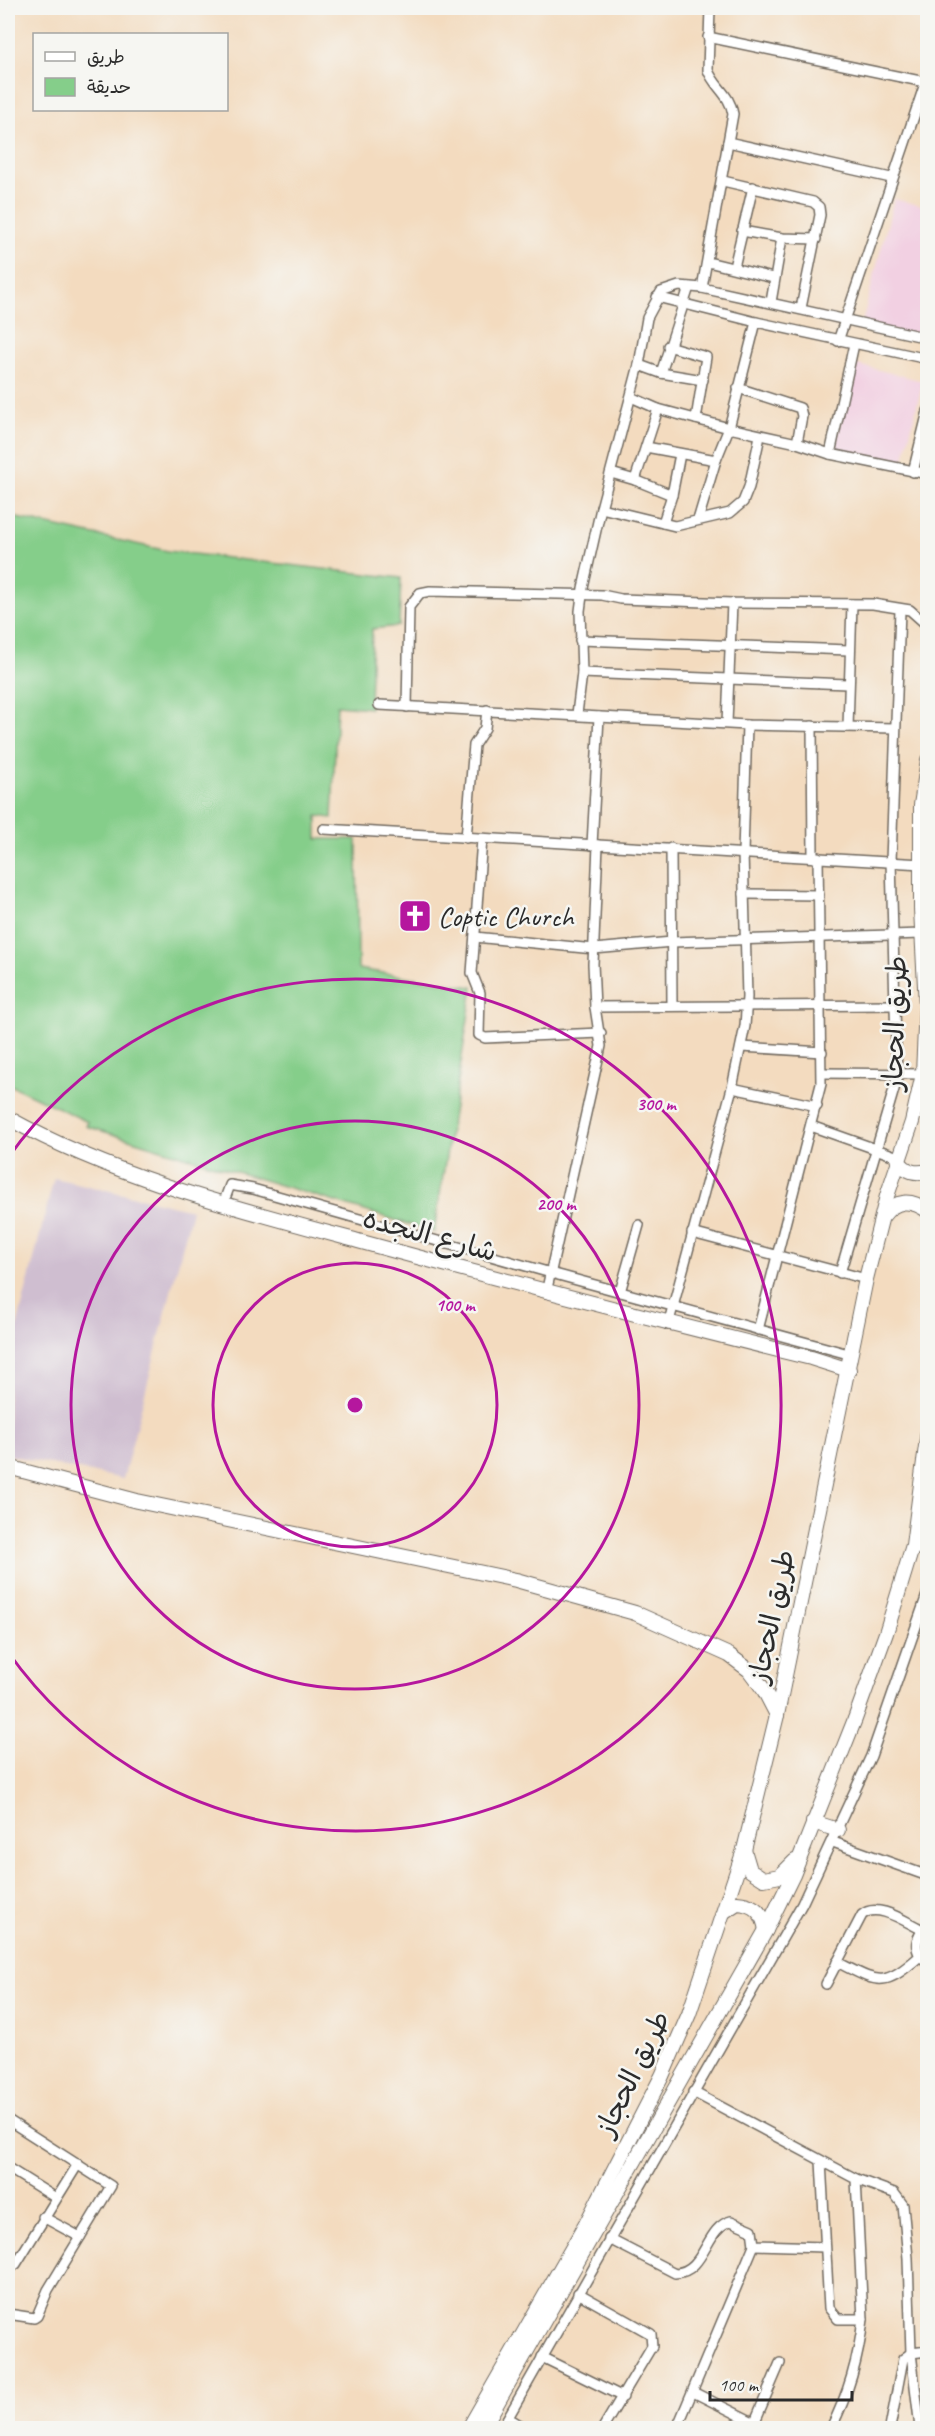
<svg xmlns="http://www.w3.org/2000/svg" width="935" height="2436" viewBox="0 0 935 2436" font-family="Caveat,'Playpen Sans Arabic',sans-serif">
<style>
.built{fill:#f2d0e2}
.industrial{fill:#cfbed0}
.green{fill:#85ce8a;stroke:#587c5a;stroke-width:1.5}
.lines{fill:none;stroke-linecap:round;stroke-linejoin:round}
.minor-casing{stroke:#71695f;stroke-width:12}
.primary-casing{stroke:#71695f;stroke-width:16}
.minor{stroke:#fff;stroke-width:9}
.primary{stroke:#fff;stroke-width:14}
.ring{fill:none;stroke:#b5179e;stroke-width:3}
.labels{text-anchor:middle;stroke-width:5;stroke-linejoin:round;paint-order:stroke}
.poi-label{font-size:28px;fill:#2b2b2b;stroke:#f6f6f2;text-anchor:start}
.street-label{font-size:28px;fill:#2b2b2b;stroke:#f6f6f2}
.centre{fill:#b5179e;stroke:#f6f6f2;stroke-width:3}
.ring-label{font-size:18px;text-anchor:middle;font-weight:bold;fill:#b5179e;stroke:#f6f6f2;stroke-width:5;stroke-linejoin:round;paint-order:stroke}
</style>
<rect width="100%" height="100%" fill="#f6f6f2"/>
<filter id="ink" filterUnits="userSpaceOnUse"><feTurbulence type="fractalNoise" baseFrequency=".0167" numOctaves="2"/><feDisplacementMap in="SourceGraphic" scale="12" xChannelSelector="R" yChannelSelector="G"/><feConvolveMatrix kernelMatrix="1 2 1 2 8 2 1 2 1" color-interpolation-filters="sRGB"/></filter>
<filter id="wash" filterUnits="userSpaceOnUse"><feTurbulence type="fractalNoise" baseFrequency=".008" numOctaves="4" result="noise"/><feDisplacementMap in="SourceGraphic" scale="24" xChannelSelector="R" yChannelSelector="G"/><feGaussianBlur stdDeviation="1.35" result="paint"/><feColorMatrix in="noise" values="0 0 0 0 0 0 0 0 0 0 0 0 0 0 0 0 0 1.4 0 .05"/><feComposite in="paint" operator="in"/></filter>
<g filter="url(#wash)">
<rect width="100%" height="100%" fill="#f3dbbf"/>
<g class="built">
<path d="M894,199l33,8v133l-65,-17z"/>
<path d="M854,364l69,17 -21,85 -68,-17z"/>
</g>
<path class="industrial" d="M54,1178l138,32 -69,269 -115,-24v-92z"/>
<path class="green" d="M8,516l160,35 233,27 -2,48 -27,3 -2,79 -33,-3 -5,113 -15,-2v23h40l1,130 115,18 -39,245 -348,-106 2,-4 -80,-38z"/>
</g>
<g filter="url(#ink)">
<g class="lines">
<g class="minor-casing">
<g id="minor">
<path d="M708,37l217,45"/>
<path d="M728,142l163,36"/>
<path d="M723,181l90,21 6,5 1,8 -19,93"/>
<path d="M742,231l40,7 34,1"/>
<path d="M708,262l65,16"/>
<path d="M734,267l19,-80"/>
<path d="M702,288l31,-174c-3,-20 -19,-27 -25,-44l2,-62"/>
<path d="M657,297l99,25 172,37"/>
<path d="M771,302l11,-64"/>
<path d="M838,341l90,-266"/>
<path d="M668,346l38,11 -10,62"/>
<path d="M639,365l22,8 42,7"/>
<path d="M661,373l28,-86"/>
<path d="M738,388l62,20 2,8 -5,27"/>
<path d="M631,397l27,12 71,19 68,15 33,11 98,20"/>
<path d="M646,447l70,13"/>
<path d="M830,454l24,-110"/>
<path d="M913,472l15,-61"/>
<path d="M611,473l24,7 37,15"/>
<path d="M635,480l23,-71"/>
<path d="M601,508l74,18 55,-13 13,-11 6,-15 11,-51"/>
<path d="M698,520l18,-60 13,-32 27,-106"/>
<path d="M663,523l9,-28 8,-41"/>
<path d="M580,640l269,10"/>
<path d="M582,673l265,11"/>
<path d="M379,705l368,20 148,3"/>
<path d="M407,707l2,-100 11,-14 10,-2 172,4 19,4 111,4 141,1 37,6 18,16"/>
<path d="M577,714l5,-41 -2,-62 3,-23 18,-80 38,-143 8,-47 14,-26 18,-6 23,2 226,50"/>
<path d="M727,723l5,-120"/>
<path d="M812,726l1,130"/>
<path d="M848,727l4,-123"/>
<path d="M324,829l598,35"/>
<path d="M466,838l8,-93 11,-17 2,-18"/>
<path d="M482,839l-10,134 8,20 -1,42 6,3 116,-5"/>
<path d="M592,845l7,-128"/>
<path d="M671,848l1,158"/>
<path d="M744,894l75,1"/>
<path d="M475,937l119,12 78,-7 250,-8"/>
<path d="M595,1007l300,-2"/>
<path d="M741,1047l81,5"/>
<path d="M822,1073l101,1"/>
<path d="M732,1088l85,18"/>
<path d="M811,1126l90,32"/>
<path d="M223,1204l7,-19 23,4 298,84 301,82"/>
<path d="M692,1233l174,46"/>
<path d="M840,1273l57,-194 -6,-218 9,-251"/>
<path d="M620,1292l19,-67"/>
<path d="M546,1293l55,-247 -6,-39 -2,-43 5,-119"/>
<path d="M668,1325l64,-237 13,-62 2,-29 -4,-144 4,-128"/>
<path d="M758,1330l63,-246 -3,-227"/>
<path d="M913,1545l15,10"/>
<path d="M833,1842l95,34"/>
<path d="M928,1927c-15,10 -15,26 0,35"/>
<path d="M837,1962c42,21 45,27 83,-6"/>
<path d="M826,1984l36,-69c15,-14 45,8 61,15"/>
<path d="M693,2092l163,87 7,140c-4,37 -15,76 -32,109"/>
<path d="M8,2120l103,66 -63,104 -11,26 -3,2 -26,-4"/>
<path d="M821,2161l8,147 9,11h25"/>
<path d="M8,2168l48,30"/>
<path d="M856,2179l38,14 9,12 5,53 3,95 9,75"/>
<path d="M43,2217l37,20"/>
<path d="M609,2239l66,34c31,-1 30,-46 56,-52l21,9 2,15 71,2"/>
<path d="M8,2270l8,-6 62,-100"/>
<path d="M578,2293l73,41 1,12 -49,82"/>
<path d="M542,2357l81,40"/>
<path d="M693,2392l72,36"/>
<path d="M508,2418l17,10"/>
<path d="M753,2426l27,-63"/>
<path d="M502,2428l300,-524 69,-148 57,-164"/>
<path d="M677,2428l77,-183"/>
<path d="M890,2428l13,-69 8,-6 17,-2"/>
</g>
</g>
<g class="primary-casing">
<g id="primary">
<path d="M8,1118c108,60 231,91 350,123 151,41 302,80 453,117l38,12"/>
<path d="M899,1162c8,10 16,12 29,9"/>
<path d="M883,1216c13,-17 28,-17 45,-5"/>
<path d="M8,1467l129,34 379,79 119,33 94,42 20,15 15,20 13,25"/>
<path d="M813,1822l25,8"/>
<path d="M744,1850l6,20 14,9 16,-3 15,-15"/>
<path d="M725,1911l12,-8c17,1 26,9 29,27"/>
<path d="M469,2428l117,-204 76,-148 27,-62 55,-164 33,-135 89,-436 21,-83 25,-74 11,-48 3,-68 -5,-97v-104l7,-45"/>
<path d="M483,2428l283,-498 27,-55 62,-156 31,-86 27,-88 15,-114"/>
</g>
</g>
<use href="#minor" class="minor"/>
<use href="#primary" class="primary"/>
</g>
</g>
<g class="ring">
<circle cx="355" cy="1405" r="142"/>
<circle cx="355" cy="1405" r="284"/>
<path d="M8 1158A426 426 0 1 1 8 1652"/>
</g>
<defs>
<g id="church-square" transform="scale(1.725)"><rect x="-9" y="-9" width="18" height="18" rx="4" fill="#b5179e" stroke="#f6f6f2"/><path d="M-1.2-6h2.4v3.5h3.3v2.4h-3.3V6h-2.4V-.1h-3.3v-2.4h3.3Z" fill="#fff"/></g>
</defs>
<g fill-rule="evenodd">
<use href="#church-square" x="415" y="916"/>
</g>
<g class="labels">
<g class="poi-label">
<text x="438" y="926">Coptic Church</text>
</g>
<g class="street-label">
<text transform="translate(894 1023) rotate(-88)" y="10">طريق الحجاز</text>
<text transform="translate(430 1234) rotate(15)" y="10">شارع النجده</text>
<text transform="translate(771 1616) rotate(-78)" y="10">طريق الحجاز</text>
<text transform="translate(632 2073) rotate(-64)" y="10">طريق الحجاز</text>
</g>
</g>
<circle cx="355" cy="1405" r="9" class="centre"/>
<g class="ring-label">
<text x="656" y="1110">300 m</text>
<text x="556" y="1210">200 m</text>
<text x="455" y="1311">100 m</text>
</g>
<rect width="935" height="2436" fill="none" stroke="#f6f6f2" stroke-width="30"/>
<rect x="33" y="33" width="195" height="78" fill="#f6f6f2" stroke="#a5a5a2" stroke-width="1.5"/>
<rect x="45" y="52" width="30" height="9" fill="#ffffff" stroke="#a5a5a2" stroke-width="1.5"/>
<text x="87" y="63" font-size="18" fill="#2b2b2b">طريق</text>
<rect x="45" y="78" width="30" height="18" fill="#85ce8a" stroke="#a5a5a2" stroke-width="1.5"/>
<text x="87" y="93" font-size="18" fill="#2b2b2b">حديقة</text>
<path d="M710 2391v9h142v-9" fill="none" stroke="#2b2b2b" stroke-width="3"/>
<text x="719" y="2391" font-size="18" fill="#2b2b2b" stroke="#f6f6f2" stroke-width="4.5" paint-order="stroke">100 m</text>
</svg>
